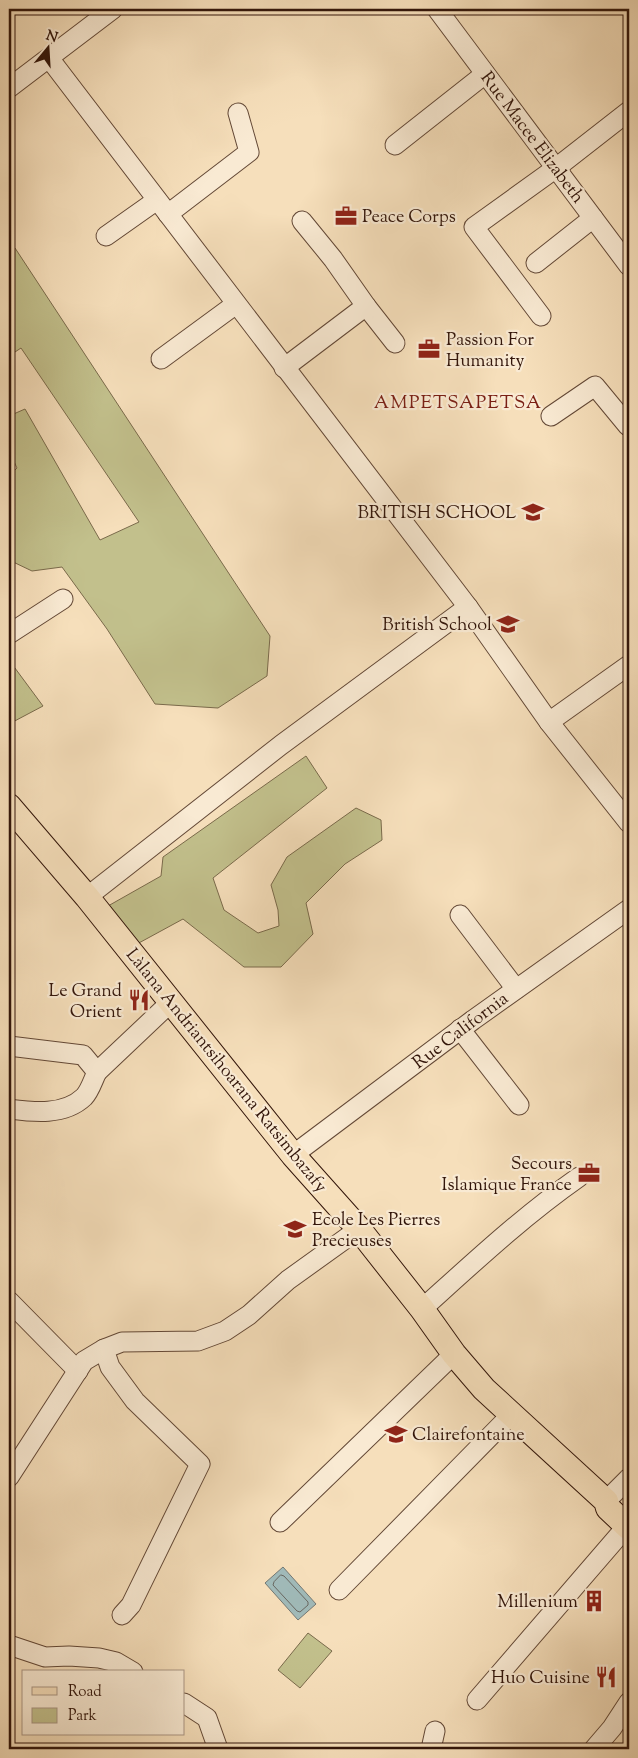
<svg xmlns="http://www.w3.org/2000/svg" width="638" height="1758" viewBox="0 0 638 1758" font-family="'Sorts Mill Goudy',serif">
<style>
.green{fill:#c2c08c;stroke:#7a6a4b}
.water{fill:#a0bab9;stroke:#747873}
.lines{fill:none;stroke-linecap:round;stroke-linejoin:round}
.shore{stroke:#696862;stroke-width:1}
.minor-casing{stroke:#634836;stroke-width:21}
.major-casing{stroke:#32150a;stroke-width:26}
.minor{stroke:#f9ead3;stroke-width:19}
.major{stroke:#f6dfbb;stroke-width:24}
.labels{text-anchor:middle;stroke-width:4.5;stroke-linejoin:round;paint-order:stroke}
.street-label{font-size:18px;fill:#32150a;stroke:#f9ead3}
.poi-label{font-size:18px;fill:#32150a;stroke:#f9ead3;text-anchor:end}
.neighbourhood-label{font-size:19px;letter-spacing:1px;fill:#7a1f14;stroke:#f9ead3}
</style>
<rect width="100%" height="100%" fill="#f6dfbb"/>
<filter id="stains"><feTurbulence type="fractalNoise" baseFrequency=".004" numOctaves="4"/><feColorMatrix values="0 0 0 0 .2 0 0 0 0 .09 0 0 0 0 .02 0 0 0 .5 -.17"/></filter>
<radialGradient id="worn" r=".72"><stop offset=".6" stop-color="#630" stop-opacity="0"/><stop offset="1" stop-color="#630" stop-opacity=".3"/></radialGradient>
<g class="green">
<path d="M15,248l255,388 -3,40 -49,32 -63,-4 -48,-75 -45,-62 -30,4 -23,-11v-84l8,-8 -8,-17v-35l16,-7 75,131 39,-18 -118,-174 -12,8v-107z"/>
<path d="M9,660l34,46 -34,18z"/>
<path d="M306,756l21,32 -114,90 11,32 34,23 21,-7 -1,-16 -7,-25 16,-28 69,-49 25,12 1,20 -37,24 -39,39 7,31 -32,33h-37l-61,-48 -46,25 -29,-38 53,-30 2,-19z"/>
<path d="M308,1633l24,18 -32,37 -22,-18z"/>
</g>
<path class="water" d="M283,1567l33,37 -18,16 -33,-37z"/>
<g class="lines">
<path class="shore" d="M281,1575l3,1 24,26v3l-8,7 -3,-1 -24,-26 1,-3z"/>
<g class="minor-casing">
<g id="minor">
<path d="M437,9l192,257"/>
<path d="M49,58l419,549 81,115 80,101"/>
<path d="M9,88l104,-79"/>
<path d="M395,145l90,-71"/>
<path d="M168,214l81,-62 -11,-39"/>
<path d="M106,236l51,-36"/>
<path d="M536,263l57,-45"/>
<path d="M366,306l29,37"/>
<path d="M541,316l-67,-89 82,-59 73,-57"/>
<path d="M161,359l75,-55"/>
<path d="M284,368l82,-62 -33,-47 -31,-38"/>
<path d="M551,416l44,-30 33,40 1,-2"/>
<path d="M9,634l54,-35"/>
<path d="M549,722l80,-57"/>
<path d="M87,897l194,-152 187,-138"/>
<path d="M460,915l56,74"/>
<path d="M460,1029l59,76"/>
<path d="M9,1046l74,9 14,17 74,-70"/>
<path d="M9,1109c24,3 55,7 75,-12 6,-6 9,-17 13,-25"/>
<path d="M293,1155l180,-135 156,-111"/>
<path d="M9,1301l69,70"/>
<path d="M422,1309c51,-46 100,-92 157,-132"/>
<path d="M104,1349l6,18 25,34 65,63 -69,141 -9,10"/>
<path d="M9,1477l75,-116 20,-12 18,-7 76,-1 27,-10 24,-16 39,-35 71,-51"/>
<path d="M606,1501l23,-23"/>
<path d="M280,1522l174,-168"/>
<path d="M339,1590l172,-175"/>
<path d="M9,1645l36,12 24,-1 30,2 17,4 17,10"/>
<path d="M477,1700l150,-174"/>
<path d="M184,1703l23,15 11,31"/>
<path d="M431,1749l4,-18"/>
<path d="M594,1749l18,-21 17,-26"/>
</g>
</g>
<g class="major-casing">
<path id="major" d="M9,806l78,91 206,258 66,74 63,80 32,45 30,35 122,112 2,7 21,20"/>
</g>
<use href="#minor" class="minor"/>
<use href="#major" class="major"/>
</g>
<defs>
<g id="office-bare" transform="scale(1.725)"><path d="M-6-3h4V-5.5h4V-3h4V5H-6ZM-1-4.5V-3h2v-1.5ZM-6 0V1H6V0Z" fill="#8f2418" stroke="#f9ead3" stroke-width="2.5" paint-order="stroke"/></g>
<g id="school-bare" transform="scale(1.725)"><path d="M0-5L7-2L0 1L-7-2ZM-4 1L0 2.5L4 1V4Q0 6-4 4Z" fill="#8f2418" stroke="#f9ead3" stroke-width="2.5" paint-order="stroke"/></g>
<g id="restaurant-bare" transform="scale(1.725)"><path d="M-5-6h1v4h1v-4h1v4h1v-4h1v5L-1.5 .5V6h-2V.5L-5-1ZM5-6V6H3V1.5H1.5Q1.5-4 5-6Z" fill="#8f2418" stroke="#f9ead3" stroke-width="2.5" paint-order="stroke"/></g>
<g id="building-bare" transform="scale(1.725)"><path d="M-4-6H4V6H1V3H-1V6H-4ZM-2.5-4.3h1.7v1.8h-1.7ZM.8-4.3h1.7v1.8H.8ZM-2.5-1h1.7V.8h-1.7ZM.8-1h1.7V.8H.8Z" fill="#8f2418" stroke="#f9ead3" stroke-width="2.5" paint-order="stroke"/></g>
</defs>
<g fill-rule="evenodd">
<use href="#office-bare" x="346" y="216"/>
<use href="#office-bare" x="429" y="349"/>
<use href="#school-bare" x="533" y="512"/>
<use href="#school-bare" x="508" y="624"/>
<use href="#restaurant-bare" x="139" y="1000"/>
<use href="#office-bare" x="589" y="1173"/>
<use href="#school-bare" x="295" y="1229"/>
<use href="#school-bare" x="396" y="1434"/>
<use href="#building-bare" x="594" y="1601"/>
<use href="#restaurant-bare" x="606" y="1677"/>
</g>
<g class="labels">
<g class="street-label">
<text transform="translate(533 137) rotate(53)" y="6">Rue Macee Elizabeth</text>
<text transform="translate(460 1030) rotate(-37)" y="6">Rue California</text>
<text transform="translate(227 1070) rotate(51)" y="6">Làlana Andriantsihoarana Ratsimbazafy</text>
</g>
<g class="poi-label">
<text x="362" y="222" text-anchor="start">Peace Corps</text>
<text x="446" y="345" text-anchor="start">Passion For<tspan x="446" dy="21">Humanity</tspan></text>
<text x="516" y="518">BRITISH SCHOOL</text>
<text x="492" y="630">British School</text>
<text x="122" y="996">Le Grand<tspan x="122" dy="21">Orient</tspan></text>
<text x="572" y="1169">Secours<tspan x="572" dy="21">Islamique France</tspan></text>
<text x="312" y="1225" text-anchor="start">Ecole Les Pierres<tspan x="312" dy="21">Precieuses</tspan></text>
<text x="412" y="1440" text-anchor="start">Clairefontaine</text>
<text x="578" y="1607">Millenium</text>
<text x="590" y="1683">Huo Cuisine</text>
</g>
<g class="neighbourhood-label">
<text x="458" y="408">AMPETSAPETSA</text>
</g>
</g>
<rect width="638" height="1758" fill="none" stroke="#f6dfbb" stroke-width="30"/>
<rect x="10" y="10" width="618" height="1738" fill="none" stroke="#32150a" stroke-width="2.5"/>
<rect x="15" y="15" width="608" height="1728" fill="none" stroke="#32150a"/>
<rect x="22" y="1670" width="162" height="65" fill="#f9ead3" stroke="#a99583"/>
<rect x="32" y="1687" width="25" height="8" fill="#f6dfbb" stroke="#a99583"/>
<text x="68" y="1696" font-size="15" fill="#32150a">Road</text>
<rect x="32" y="1708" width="25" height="15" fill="#c2c08c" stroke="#a99583"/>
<text x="68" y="1720" font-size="15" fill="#32150a">Park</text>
<g transform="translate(48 48) rotate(18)" stroke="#f9ead3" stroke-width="4" paint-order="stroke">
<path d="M0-4L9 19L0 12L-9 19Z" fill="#32150a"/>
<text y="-8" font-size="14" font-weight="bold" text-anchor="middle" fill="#32150a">N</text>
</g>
<rect width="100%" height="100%" filter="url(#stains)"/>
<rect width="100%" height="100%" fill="url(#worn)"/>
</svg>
